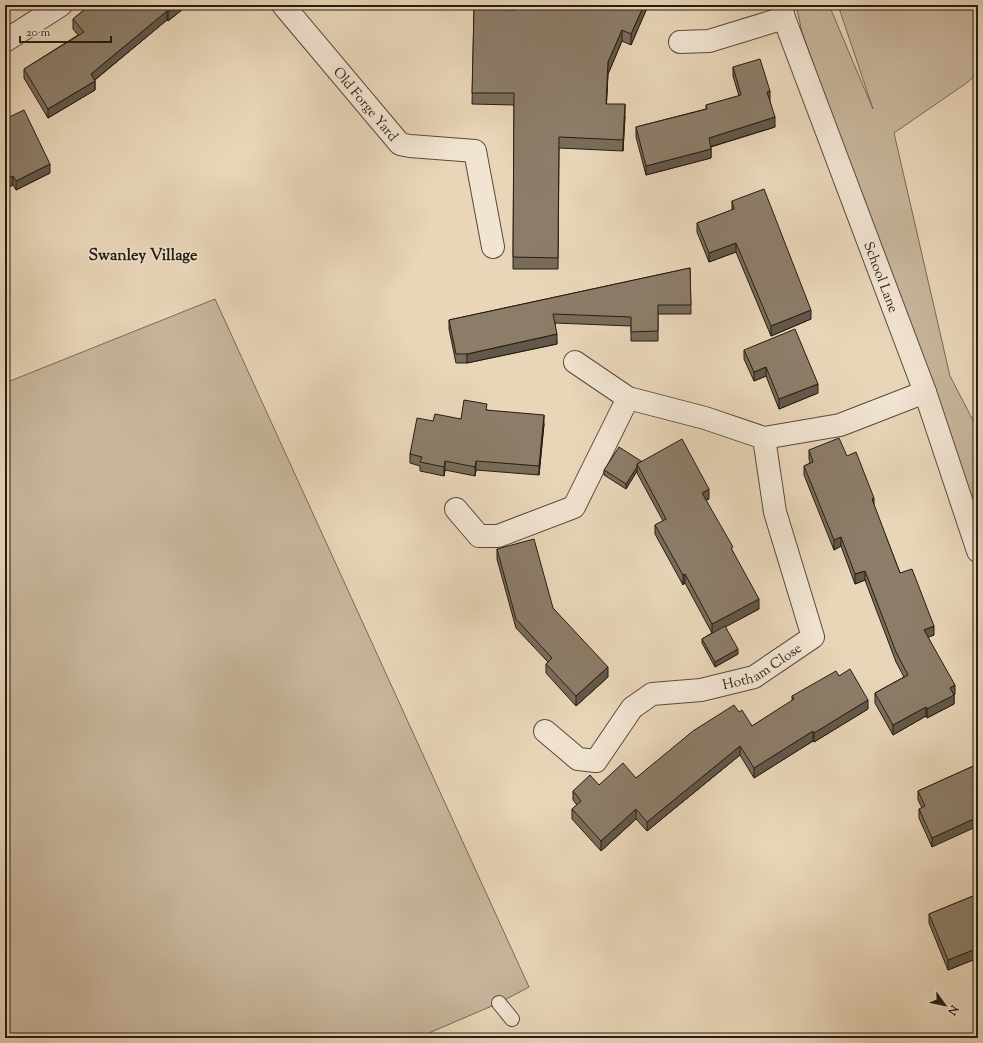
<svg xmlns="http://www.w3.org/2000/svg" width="983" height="1043" viewBox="0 0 983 1043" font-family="'Sorts Mill Goudy',serif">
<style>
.green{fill:#c8b69d;stroke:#786958}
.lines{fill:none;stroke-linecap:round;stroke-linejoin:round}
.service-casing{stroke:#584a3c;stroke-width:16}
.minor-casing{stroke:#584a3c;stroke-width:24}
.tertiary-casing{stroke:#584a3c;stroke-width:24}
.service{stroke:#f1e4d2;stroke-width:14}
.minor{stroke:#f1e4d2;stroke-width:22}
.tertiary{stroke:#f1e4d2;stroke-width:22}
.wall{fill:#786c5a;stroke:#271c12}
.shaded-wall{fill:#62584a;stroke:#271c12}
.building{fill:#8c7d69;stroke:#271c12}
.labels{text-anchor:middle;stroke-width:3;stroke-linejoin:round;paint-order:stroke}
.street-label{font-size:14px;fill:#271c12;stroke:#f1e4d2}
.quarter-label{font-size:16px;font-weight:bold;fill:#271c12;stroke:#f1e4d2}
</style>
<rect width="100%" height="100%" fill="#e9d6b9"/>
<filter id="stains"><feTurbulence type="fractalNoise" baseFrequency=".005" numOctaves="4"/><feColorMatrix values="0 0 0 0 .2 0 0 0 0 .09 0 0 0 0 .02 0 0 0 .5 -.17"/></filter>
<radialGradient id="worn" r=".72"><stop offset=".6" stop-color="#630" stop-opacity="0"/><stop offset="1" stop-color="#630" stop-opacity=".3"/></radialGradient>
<g class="green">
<path d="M796,5h33l44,104 -35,-104h140v67l-10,10 -74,51 56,243 28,54v92l-176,-490z"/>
<path d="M215,299l314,688 -30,16 -82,35h-412v-655z"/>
</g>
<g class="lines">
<g class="service-casing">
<path id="service" d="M499,1003l13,16"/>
</g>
<g class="minor-casing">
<g id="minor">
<path id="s1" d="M283,5l117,139 10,2 65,5 18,96"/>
<path id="s2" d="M781,5l3,13 141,374 53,159"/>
<path d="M680,42l29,-1 75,-23"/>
<path d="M575,362l53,36 77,20 59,20 76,-13 85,-33"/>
<path d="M456,509l23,27h19l76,-29 54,-109"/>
<path id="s3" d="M545,731l33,28 18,2 36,-53 20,-14 49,-4 53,-13 59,-40 -38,-125 -11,-74"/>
</g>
</g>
<g class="tertiary-casing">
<path id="tertiary" d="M5,41l56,-36"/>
</g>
<use href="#service" class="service"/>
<use href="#minor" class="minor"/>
<use href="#tertiary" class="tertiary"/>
</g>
<g class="wall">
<path d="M90,5h98l-20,16 -1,-1 -72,60v10l-47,28 -24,-40v-9l54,-34 -5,-6v-10z"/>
<path d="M648,5l-17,40 -9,-4 -14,33 -2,30 19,12 -2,35 -64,-3 -1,121h-45l1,-164 -42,-1 2,-95 41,1 76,-4z"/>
<path d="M733,67l37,34 5,26 -64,20v11l-65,17 -10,-38v-10l70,-18v-4l33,-9 -6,-20z"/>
<path d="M5,119l45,54 -34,17 -3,-5 -8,4z"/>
<path d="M732,201l79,118 -40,17 -35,-84 -27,10 -12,-30v-9l35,-13z"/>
<path d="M690,268l1,46h-33v27h-27v-15l-76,-3 2,21 -90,19h-11l-7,-34v-9z"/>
<path d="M744,350l74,43 -39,16 -13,-33 -12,5 -10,-22z"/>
<path d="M487,410l57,14 -5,51 -63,-5 -1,6 -30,-6 -1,6 -24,-5v-5l-10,-3v-9l23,-33 28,-2z"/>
<path d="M809,450l38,6 27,50 26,67 34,62 -6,2 27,57 -1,1v9l-27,14 -1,-2 -33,19 -18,-32v-10l29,-16 -8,-15 -31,-82 -10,4 -14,-38 -7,4 -30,-75v-9l6,-3 -1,-4z"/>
<path d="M641,462l68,37 -3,1 27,52 26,57 -34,18 13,27 -23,13 -13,-24v-4l10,-6 -27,-50 -2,2 -28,-51v-9l8,-4 -26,-48v-2l-11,18 -22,-14v-5z"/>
<path d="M497,549l56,59 55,69 -32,29 -30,-33v-9l2,-2 -32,-34 -19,-69z"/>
<path d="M839,676l29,33 -54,33 -1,-1 -59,37 -14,-23 -93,76 -11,-12 -35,32 -29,-32v-10l5,-4 -4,-5v-9l26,-6 37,-7 103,-66 13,14 40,-25v-5z"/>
<path d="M978,764l-46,83 -13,-29v-9l3,-1 -4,-8v-9z"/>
<path d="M978,894v64l-30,12 -19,-47v-9z"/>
</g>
<g class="shaded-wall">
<path d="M177,5h11l-20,16v-9z"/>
<path d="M644,5h4v1l-17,39v-11z"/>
<path d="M679,5h9l-9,3z"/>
<path d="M167,11v9l-76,63v-9z"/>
<path d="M622,30v11l-14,33 -2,41 2,-53z"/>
<path d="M95,81v9l-47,28v-9z"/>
<path d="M770,91v10l-3,1v-10z"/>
<path d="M625,104v12l-2,35v-11z"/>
<path d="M775,117v10l-66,20v-9z"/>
<path d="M711,149v9l-65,17v-9z"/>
<path d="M50,164v9l-34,17v-9z"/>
<path d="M13,176v9l-8,4v-9z"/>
<path d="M736,243v9l-27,10v-9z"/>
<path d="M811,310v9l-40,17v-10z"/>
<path d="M557,334v10l-90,19v-9z"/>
<path d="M766,367v9l-12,5v-9z"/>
<path d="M818,384v9l-39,16v-10z"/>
<path d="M544,415v9l-5,51v-9z"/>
<path d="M445,461v9l-1,6v-9z"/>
<path d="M476,461v9l-1,6v-9z"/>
<path d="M637,467v4l-11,18v-5z"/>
<path d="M709,489v10l-7,3v-9z"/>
<path d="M874,498v9l-2,-8z"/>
<path d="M841,537v9l-7,4v-10z"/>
<path d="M865,571v9l-10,4v-10z"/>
<path d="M685,574v9l-2,2v-10z"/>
<path d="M759,599v10l-47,25v-10z"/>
<path d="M934,626v9l-10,4v-9z"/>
<path d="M738,649v5l-23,13v-5z"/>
<path d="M608,667v10l-32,29v-10z"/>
<path d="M955,685v9l-2,1h1v9l-27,14v-9l23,-21z"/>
<path d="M868,700v9l-54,33v-9z"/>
<path d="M926,707v9l-33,19v-10z"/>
<path d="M813,731v10l-59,37v-10z"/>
<path d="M740,746v9l-93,76v-9z"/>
<path d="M636,809v10l-35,32v-10z"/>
<path d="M978,817v9l-46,21v-9z"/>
<path d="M978,948v10l-30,12v-10z"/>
</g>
<g class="building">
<path d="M90,5h87l-9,7 -1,-1 -76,63 4,7 -47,28 -24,-40 60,-37 -11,-13z"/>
<path d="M591,5h53l-13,29 -9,-4 -14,32 -2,42h19l-2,36 -64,-3 -1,121 -45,-1 1,-164h-42l2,-84 41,1v-4h76z"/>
<path d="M760,59l10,32 -3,1 8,25 -66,21 2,11 -65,17 -10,-39 71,-18 -1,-4 35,-10 -8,-28z"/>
<path d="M24,110l26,54 -34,17 -3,-5 -8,4v-61z"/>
<path d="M764,189l47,121 -40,16 -35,-83 -27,10 -12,-30 37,-14 -2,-8z"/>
<path d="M690,268l1,37h-33v26l-27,1v-15l-78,-3 4,20 -90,20h-11l-7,-34z"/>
<path d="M795,329l23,55 -39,15 -13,-32 -12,5 -10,-22z"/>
<path d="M464,400l23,4 -1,6 58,5 -5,51 -63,-5 -1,6 -30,-6 -1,6 -24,-5 2,-5 -12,-3 7,-36 16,3 2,-7 26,5z"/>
<path d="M839,438l8,18 9,-4 18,46 -2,1 28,74 12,-4 22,57 -10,4 31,55 -5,3 4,7 -27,14 -1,-2 -33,18 -18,-32 33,-18 -12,-23 -31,-81 -10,3 -14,-37 -7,3 -30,-74 9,-4 -4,-12z"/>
<path d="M682,439l27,50 -7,4 31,54 -2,1 28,51 -47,25 -27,-50 -2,1 -28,-50 11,-6 -29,-55z"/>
<path d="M619,447l22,14 -1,1 -3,2v3l-11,17 -22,-14z"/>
<path d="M534,539l19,69 55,59 -32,29 -30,-32 6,-6 -36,-39 -19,-70z"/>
<path d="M725,626l13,23 -23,13 -13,-23z"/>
<path d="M850,669l18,31 -54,33 -1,-2 -59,37 -14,-22 -93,76 -11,-13 -35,32 -29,-32 9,-8 -8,-10 17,-16 9,10 24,-22 13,15 57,-47 41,-26 5,7 3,-2 10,16 42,-27 -2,-3 44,-25 3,5z"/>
<path d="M978,764v53l-46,21 -13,-29 6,-3 -7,-15z"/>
<path d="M978,894v54l-30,12 -19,-46z"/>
</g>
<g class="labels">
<g class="street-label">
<text dy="5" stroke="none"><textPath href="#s1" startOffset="129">Old Forge Yard</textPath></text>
<text dy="5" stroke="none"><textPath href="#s2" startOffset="290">School Lane</textPath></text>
<text dy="5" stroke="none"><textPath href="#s3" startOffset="265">Hotham Close</textPath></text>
</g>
<g class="quarter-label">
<text x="143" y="260">Swanley Village</text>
</g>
</g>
<rect width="983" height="1043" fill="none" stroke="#e9d6b9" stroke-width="20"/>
<rect x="6" y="6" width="971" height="1031" fill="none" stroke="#271c12" stroke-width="2"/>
<rect x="10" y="10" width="963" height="1023" fill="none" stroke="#271c12"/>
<g transform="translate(945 1005) rotate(123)" stroke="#f1e4d2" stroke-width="3" paint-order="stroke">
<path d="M0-3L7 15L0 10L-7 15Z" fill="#271c12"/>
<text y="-6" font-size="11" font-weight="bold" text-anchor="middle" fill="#271c12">N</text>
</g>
<path d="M20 36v6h91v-6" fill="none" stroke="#271c12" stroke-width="2"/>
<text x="26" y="36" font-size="12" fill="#271c12" stroke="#f1e4d2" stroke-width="3" paint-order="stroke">20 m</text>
<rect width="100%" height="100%" filter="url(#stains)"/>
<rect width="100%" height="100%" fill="url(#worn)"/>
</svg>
